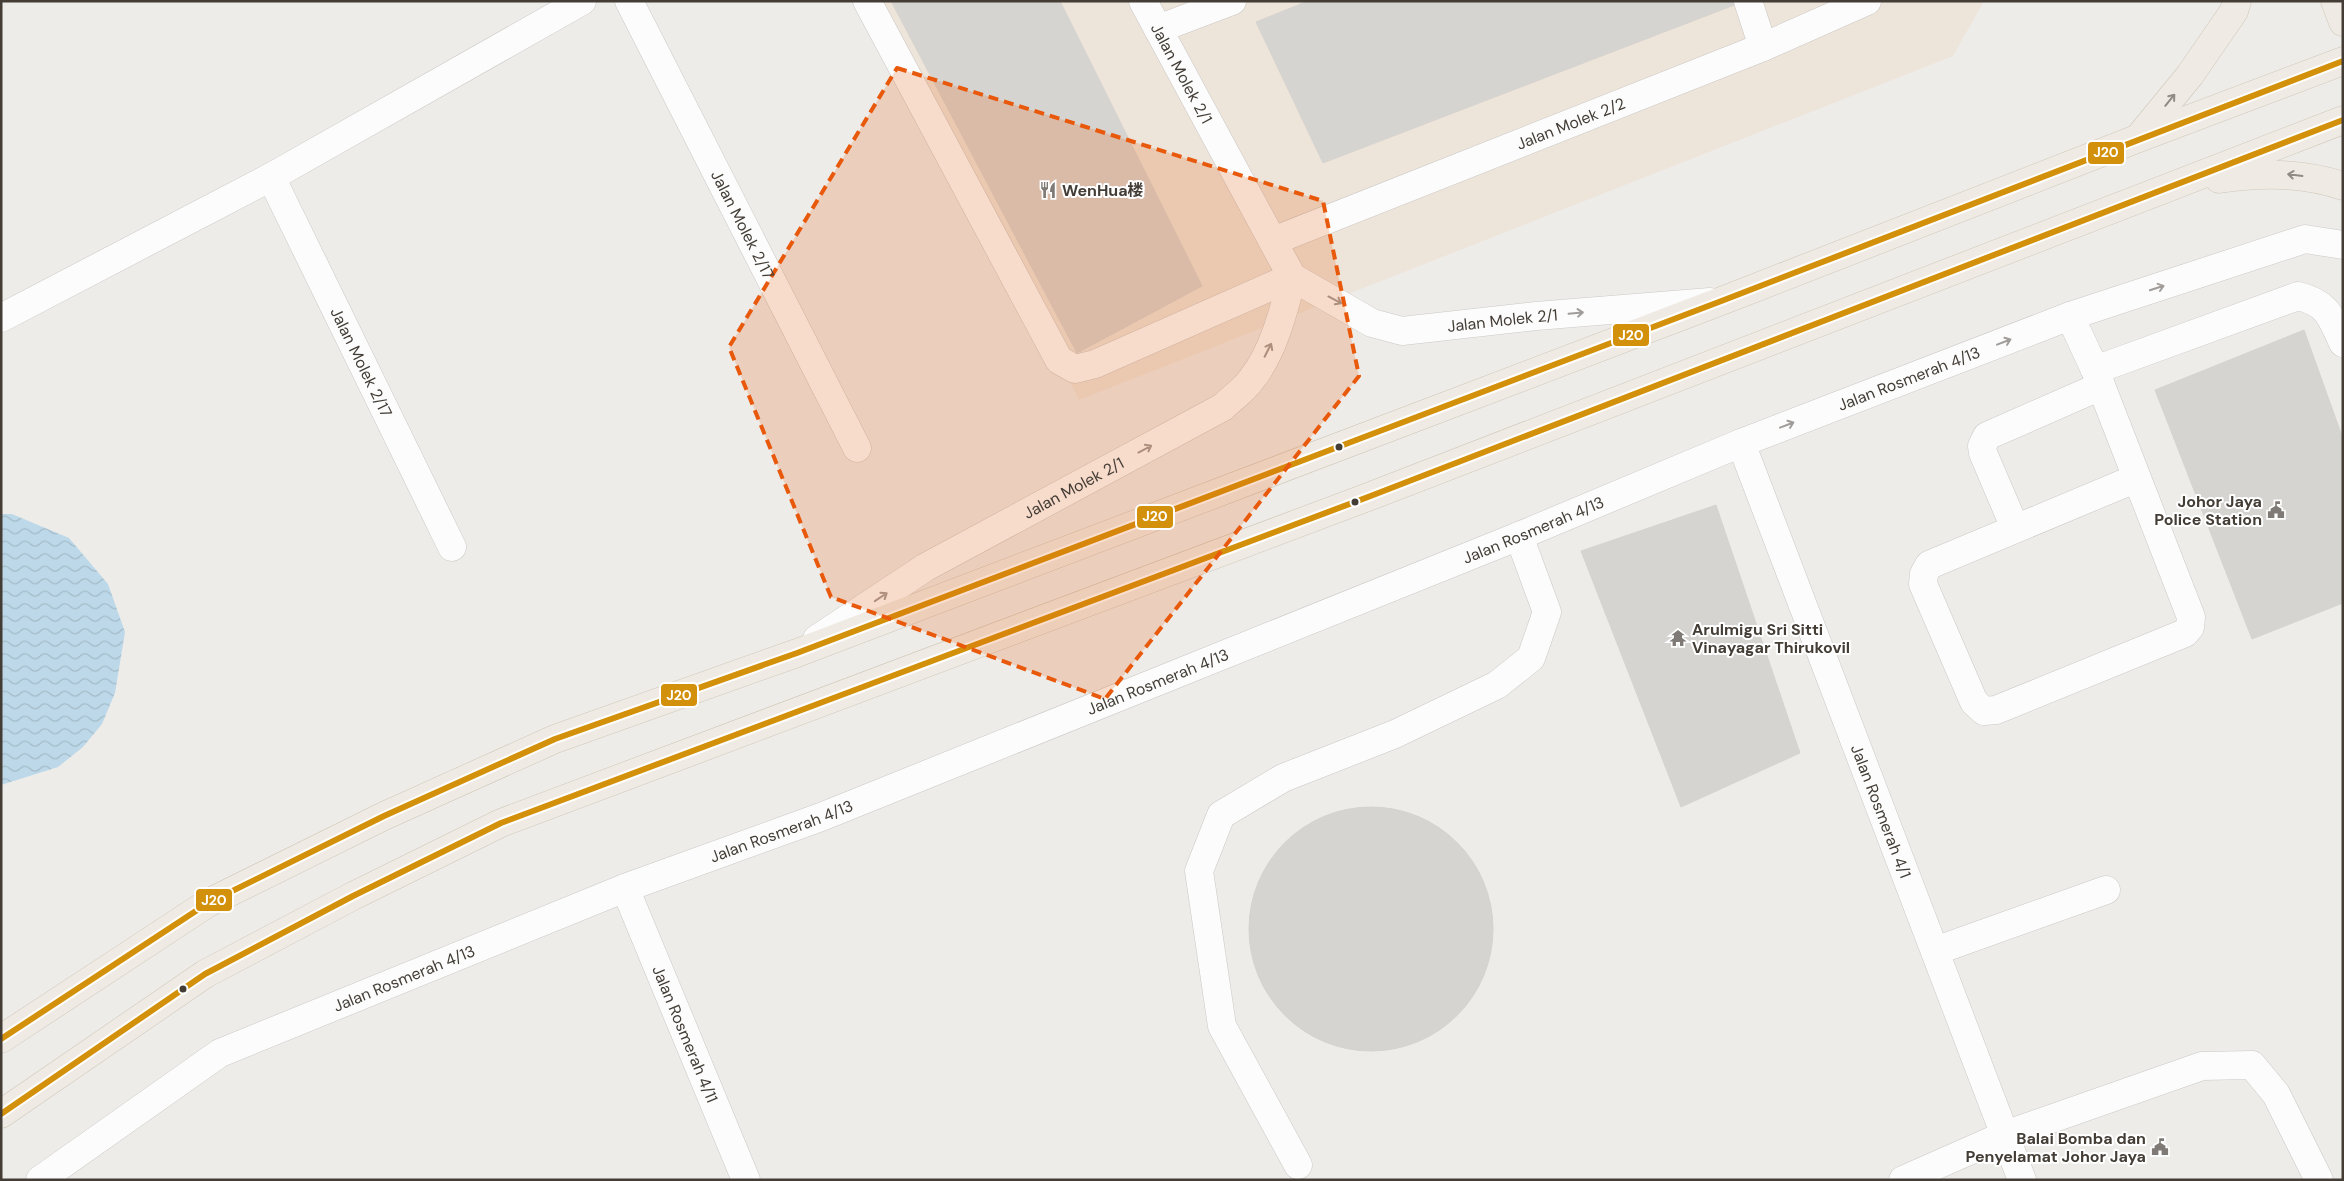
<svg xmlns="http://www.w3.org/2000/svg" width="2344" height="1181" viewBox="0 0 2344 1181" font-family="'DM Sans','Noto Sans SC',sans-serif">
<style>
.commercial{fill:#ede4da}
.water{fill:url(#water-waves)}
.building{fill:#d6d4d0;stroke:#d6d3cf}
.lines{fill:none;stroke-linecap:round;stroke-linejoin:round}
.minor-casing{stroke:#cbc8c5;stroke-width:29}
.major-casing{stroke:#cfc7b8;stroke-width:29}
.minor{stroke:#fcfcfc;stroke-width:28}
.major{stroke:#efebe4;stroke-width:28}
.bus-1-casing{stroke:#fff;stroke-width:10}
.bus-1{stroke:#d3910b;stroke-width:6}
.oneway{stroke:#908b84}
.oneway2{stroke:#a09c99}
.marked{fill:#e8590c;fill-opacity:0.2;stroke:#e8590c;stroke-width:4;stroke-dasharray:10 6;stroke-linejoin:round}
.bus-dot{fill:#433d36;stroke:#fff;stroke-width:2}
.labels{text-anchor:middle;stroke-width:4;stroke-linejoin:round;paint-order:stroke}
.street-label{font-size:16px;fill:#433d36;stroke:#fff}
.poi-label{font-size:16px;font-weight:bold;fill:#433d36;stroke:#fff;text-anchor:start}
.line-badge{stroke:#fff;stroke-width:2}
.badge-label{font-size:14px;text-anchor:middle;font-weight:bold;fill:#fff}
</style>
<defs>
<pattern id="water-waves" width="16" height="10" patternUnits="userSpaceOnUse" patternTransform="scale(1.25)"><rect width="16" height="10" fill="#bdd9e9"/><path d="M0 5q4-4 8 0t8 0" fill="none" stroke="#a4bbc8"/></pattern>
</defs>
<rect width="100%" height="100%" fill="#eeece9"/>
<path class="commercial" d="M878,1h1106l-31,55 -874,344z"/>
<path class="water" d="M1,514h11l57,24 39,46 17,48 -10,61 -13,31 -19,23 -25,20 -57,18z"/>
<g class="building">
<path d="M891,1h169l142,285 -125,67z"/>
<path d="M1308,1h428l1,3 -414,159 -67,-141z"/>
<path d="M2304,330l39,109v164l-91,36 -97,-249z"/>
<path d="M1716,505l84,248 -119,54 -100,-256z"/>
<circle cx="1371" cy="929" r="122"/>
</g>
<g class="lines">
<g class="minor-casing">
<g id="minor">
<path id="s1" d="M629,1l228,447"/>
<path d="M867,1l192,359 16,9 20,-5 197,-87"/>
<path id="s2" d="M1143,1l149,276 80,46 30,8 134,-15 174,-14"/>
<path d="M1748,1l15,46"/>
<path d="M1158,29l74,-28"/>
<path id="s3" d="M271,177l181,370"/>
<path id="s4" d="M1273,241l490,-194 104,-46"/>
<path d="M2070,316l25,54 96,247 -1,10 -5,6 -189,77 -12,1 -10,-9 -51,-118 1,-10 5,-9 208,-87"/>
<path d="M1,318l270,-141 311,-176"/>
<path d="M2095,370l203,-74c30,7 33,21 45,47"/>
<path id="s5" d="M1741,443l281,737"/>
<path d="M2015,528l-32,-75 -1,-7 5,-10 114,-50"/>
<path id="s6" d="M817,639l109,-72 297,-160c9,-9 21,-17 28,-27 22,-27 33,-69 41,-103"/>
<path id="s7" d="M625,888l121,292"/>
<path d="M1935,951l171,-61"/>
<path d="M1298,1165l-76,-139 -23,-155 22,-56 62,-37 112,-44 102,-49 34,-27 16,-46 -28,-76"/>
<path id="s8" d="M40,1180l180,-127 405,-165 196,-71 698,-281 222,-93 329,-127 235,-77 38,6"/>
<path d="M1903,1180l102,-45 197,-69 50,-1 24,29 43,86"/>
</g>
</g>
<g class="major-casing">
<g id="major">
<path d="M2335,1l8,21"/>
<path d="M2140,136l50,-61 44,-64 3,-10"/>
<path d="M2219,179c42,-6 82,-7 124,7"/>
<path d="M1,1039l207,-136 176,-87 171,-77 242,-86 927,-353 415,-162 204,-77"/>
<path d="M1,1114l204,-140 148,-78 148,-73 867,-326 975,-377"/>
</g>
</g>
<use href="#minor" class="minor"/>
<use href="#major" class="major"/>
<g class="bus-1-casing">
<g id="bus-1">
<path d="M1,1039l207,-136 176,-87 171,-77 242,-86 927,-353 619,-239"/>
<path d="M1,1114l204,-140 148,-78 148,-73 867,-326 975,-377"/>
</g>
</g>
<use href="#bus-1" class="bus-1"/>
</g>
<defs><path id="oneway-shaft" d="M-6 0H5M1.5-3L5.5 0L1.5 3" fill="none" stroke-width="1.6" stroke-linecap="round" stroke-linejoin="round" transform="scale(1.25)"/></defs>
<g class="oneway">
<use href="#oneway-shaft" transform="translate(2170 100) rotate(-51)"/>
<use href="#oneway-shaft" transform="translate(2295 175) rotate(-173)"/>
</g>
<g class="oneway2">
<use href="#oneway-shaft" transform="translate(2157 288) rotate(-18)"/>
<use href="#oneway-shaft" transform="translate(1335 300) rotate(28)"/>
<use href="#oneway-shaft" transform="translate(1576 313) rotate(-5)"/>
<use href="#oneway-shaft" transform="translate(2004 342) rotate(-21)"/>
<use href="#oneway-shaft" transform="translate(1268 350) rotate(-63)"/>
<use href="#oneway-shaft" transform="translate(1787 425) rotate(-21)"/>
<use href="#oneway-shaft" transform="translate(1145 449) rotate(-28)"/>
<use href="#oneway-shaft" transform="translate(881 597) rotate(-34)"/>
</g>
<path class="marked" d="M897,68l426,133 36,175 -254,323 -274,-102 -102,-250z"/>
<defs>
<g id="restaurant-bare" transform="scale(1.35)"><path d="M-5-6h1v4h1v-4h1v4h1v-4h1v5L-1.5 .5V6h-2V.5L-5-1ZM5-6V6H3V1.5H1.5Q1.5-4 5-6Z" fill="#7f7a75" stroke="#fff" stroke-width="2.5" paint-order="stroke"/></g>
<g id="civic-bare" transform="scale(1.35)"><path d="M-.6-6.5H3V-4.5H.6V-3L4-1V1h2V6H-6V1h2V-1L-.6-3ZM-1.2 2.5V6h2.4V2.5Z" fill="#7f7a75" stroke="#fff" stroke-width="2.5" paint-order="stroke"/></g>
<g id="temple-bare" transform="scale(1.35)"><path d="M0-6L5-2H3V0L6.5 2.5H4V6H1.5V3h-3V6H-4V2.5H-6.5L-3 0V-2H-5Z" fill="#7f7a75" stroke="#fff" stroke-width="2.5" paint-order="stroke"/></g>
</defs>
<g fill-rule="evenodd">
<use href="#restaurant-bare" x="1048" y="190"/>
<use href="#civic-bare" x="2276" y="510"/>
<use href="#temple-bare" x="1678" y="638"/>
<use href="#civic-bare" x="2160" y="1147"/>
</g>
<g class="bus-dot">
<circle cx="1339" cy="447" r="4.5"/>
<circle cx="1355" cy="502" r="4.5"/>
<circle cx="183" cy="989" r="4.5"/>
</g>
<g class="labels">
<g class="street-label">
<text dy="6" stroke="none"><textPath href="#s2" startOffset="82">Jalan Molek 2/1</textPath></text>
<text dy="6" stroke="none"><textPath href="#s4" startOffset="320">Jalan Molek 2/2</textPath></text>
<text dy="6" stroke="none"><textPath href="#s1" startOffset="251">Jalan Molek 2/17</textPath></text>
<text dy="6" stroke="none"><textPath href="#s2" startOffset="538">Jalan Molek 2/1</textPath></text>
<text dy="6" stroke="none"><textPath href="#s3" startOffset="206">Jalan Molek 2/17</textPath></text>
<text dy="6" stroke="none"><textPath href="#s8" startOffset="2039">Jalan Rosmerah 4/13</textPath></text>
<text dy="6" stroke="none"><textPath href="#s6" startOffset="298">Jalan Molek 2/1</textPath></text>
<text dy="6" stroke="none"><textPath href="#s8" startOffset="1634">Jalan Rosmerah 4/13</textPath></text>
<text dy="6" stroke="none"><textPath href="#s8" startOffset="1229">Jalan Rosmerah 4/13</textPath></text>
<text dy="6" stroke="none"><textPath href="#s5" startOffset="394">Jalan Rosmerah 4/1</textPath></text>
<text dy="6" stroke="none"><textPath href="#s8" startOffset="824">Jalan Rosmerah 4/13</textPath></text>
<text dy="6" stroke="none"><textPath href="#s8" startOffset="419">Jalan Rosmerah 4/13</textPath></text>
<text dy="6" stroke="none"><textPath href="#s7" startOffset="158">Jalan Rosmerah 4/11</textPath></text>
</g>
<g class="poi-label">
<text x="1062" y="196">WenHua楼</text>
<text x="2262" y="507" text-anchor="end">Johor Jaya<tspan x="2262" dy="18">Police Station</tspan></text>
<text x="1692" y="635">Arulmigu Sri Sitti<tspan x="1692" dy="18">Vinayagar Thirukovil</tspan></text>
<text x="2146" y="1144" text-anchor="end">Balai Bomba dan<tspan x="2146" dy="18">Penyelamat Johor Jaya</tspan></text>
</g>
</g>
<g class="line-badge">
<rect x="2087" y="141" width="38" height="24" rx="5" fill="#d3910b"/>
<rect x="1612" y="323" width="38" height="24" rx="5" fill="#d3910b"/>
<rect x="1136" y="505" width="38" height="24" rx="5" fill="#d3910b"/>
<rect x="660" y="683" width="38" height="24" rx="5" fill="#d3910b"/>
<rect x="195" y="888" width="38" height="24" rx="5" fill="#d3910b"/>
</g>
<g class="badge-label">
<text x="2106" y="157">J20</text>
<text x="1631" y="340">J20</text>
<text x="1155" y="521">J20</text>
<text x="679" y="700">J20</text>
<text x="214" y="905">J20</text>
</g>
<rect width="2344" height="1181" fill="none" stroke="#433d36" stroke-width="5"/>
</svg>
